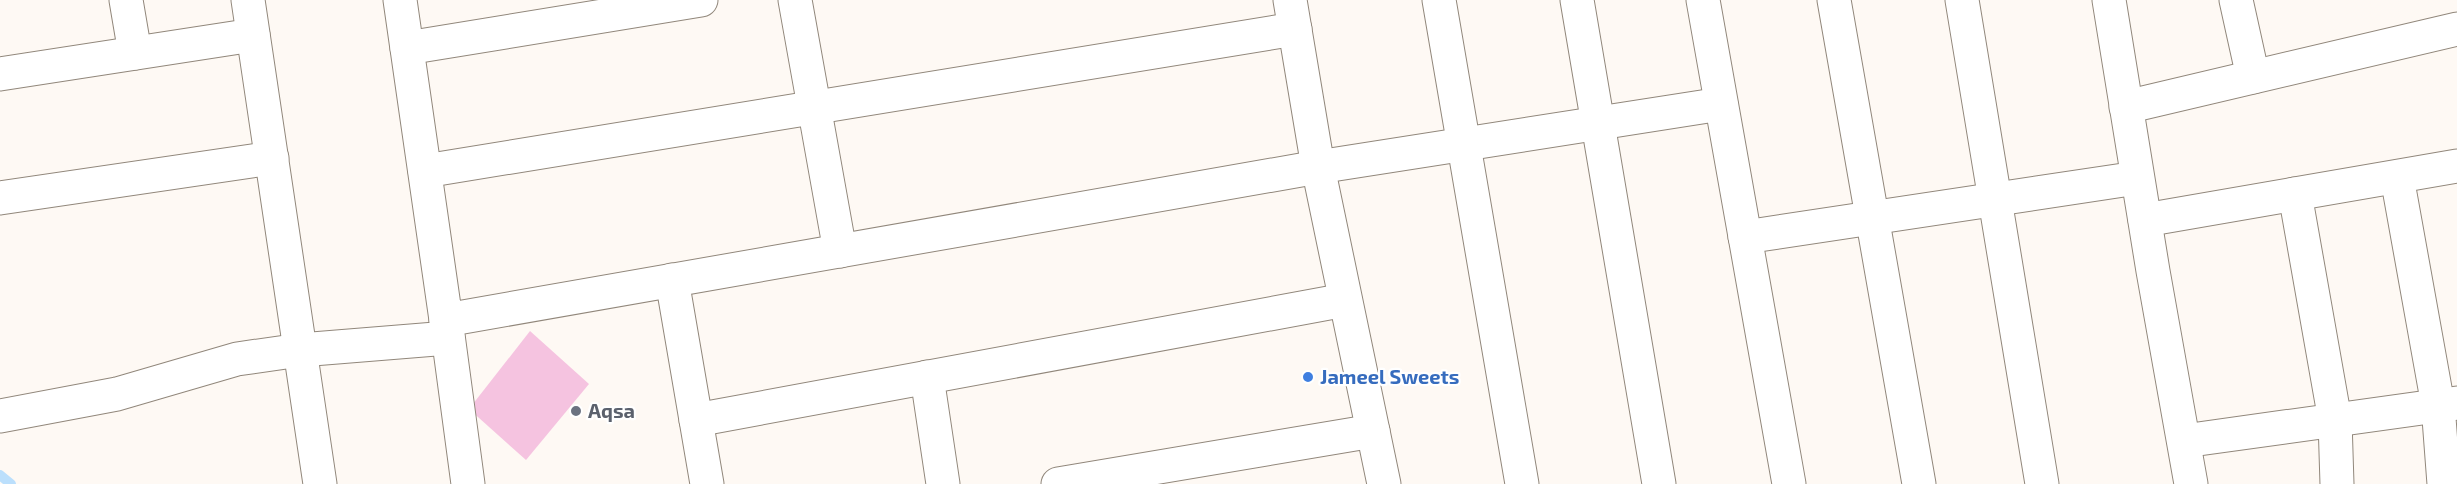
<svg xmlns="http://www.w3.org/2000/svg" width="2457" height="484" viewBox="0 0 2457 484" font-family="'Exo 2',sans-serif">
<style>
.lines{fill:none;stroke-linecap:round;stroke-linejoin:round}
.stream{stroke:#bbdffc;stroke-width:10}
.building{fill:#f5c3e0}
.minor-casing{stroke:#91877b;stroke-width:35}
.tertiary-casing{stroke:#91877b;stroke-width:35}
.minor{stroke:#fff;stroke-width:33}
.tertiary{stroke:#fff;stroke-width:33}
.shop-dot{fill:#3f7fe0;stroke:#fff;stroke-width:2}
.worship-dot{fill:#6b7280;stroke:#fff;stroke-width:2}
.labels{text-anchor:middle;stroke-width:4.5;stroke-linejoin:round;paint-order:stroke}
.shop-label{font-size:20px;font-weight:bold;fill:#366cbe;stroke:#fff;text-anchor:start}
.worship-label{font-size:20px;font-weight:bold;fill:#5b616d;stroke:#fff;text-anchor:start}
</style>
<rect width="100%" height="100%" fill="#fef9f4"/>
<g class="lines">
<path class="stream" d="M0,475l11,9"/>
</g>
<path class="building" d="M530,331l59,53 -63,76 -57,-51z"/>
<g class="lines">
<g class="minor-casing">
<g id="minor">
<path d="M126,0l9,53"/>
<path d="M248,0l72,484"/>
<path d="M400,0l46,320 872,-153 403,-63"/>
<path d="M795,0l45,251"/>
<path d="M1290,0l28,167 66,317"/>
<path d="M1439,0l83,484"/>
<path d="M1577,0l82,484"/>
<path d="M1703,0l86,484"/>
<path d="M1834,0l85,484"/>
<path d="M1962,0l80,484"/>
<path d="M2236,0l17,77"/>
<path d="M407,48l294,-48"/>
<path d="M0,74l253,-39"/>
<path d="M2126,107l331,-78"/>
<path d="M425,171l870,-142"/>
<path d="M2397,177l41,228 6,79"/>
<path d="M2295,194l40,226 2,64"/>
<path d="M0,198l272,-40"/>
<path d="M2145,220l312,-54"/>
<path d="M1745,237l392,-59"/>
<path d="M672,280l35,204"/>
<path d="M446,320l22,164"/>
<path d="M927,377l16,107"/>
<path d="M0,416l117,-22 120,-35 63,-9 148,-12"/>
<path d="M696,420l649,-120"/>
<path d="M2184,441l273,-38"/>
<path d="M1058,484l315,-53"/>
</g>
</g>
<g class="tertiary-casing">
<path id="tertiary" d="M2109,0l44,271 38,213"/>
</g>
<use href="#minor" class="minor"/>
<use href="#tertiary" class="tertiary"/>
</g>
<circle class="shop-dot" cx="1308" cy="377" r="6"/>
<circle class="worship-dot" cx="576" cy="411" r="6"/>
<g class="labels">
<g class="shop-label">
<text x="1320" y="384">Jameel Sweets</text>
</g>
<g class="worship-label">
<text x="588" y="418">Aqsa</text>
</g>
</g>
</svg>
